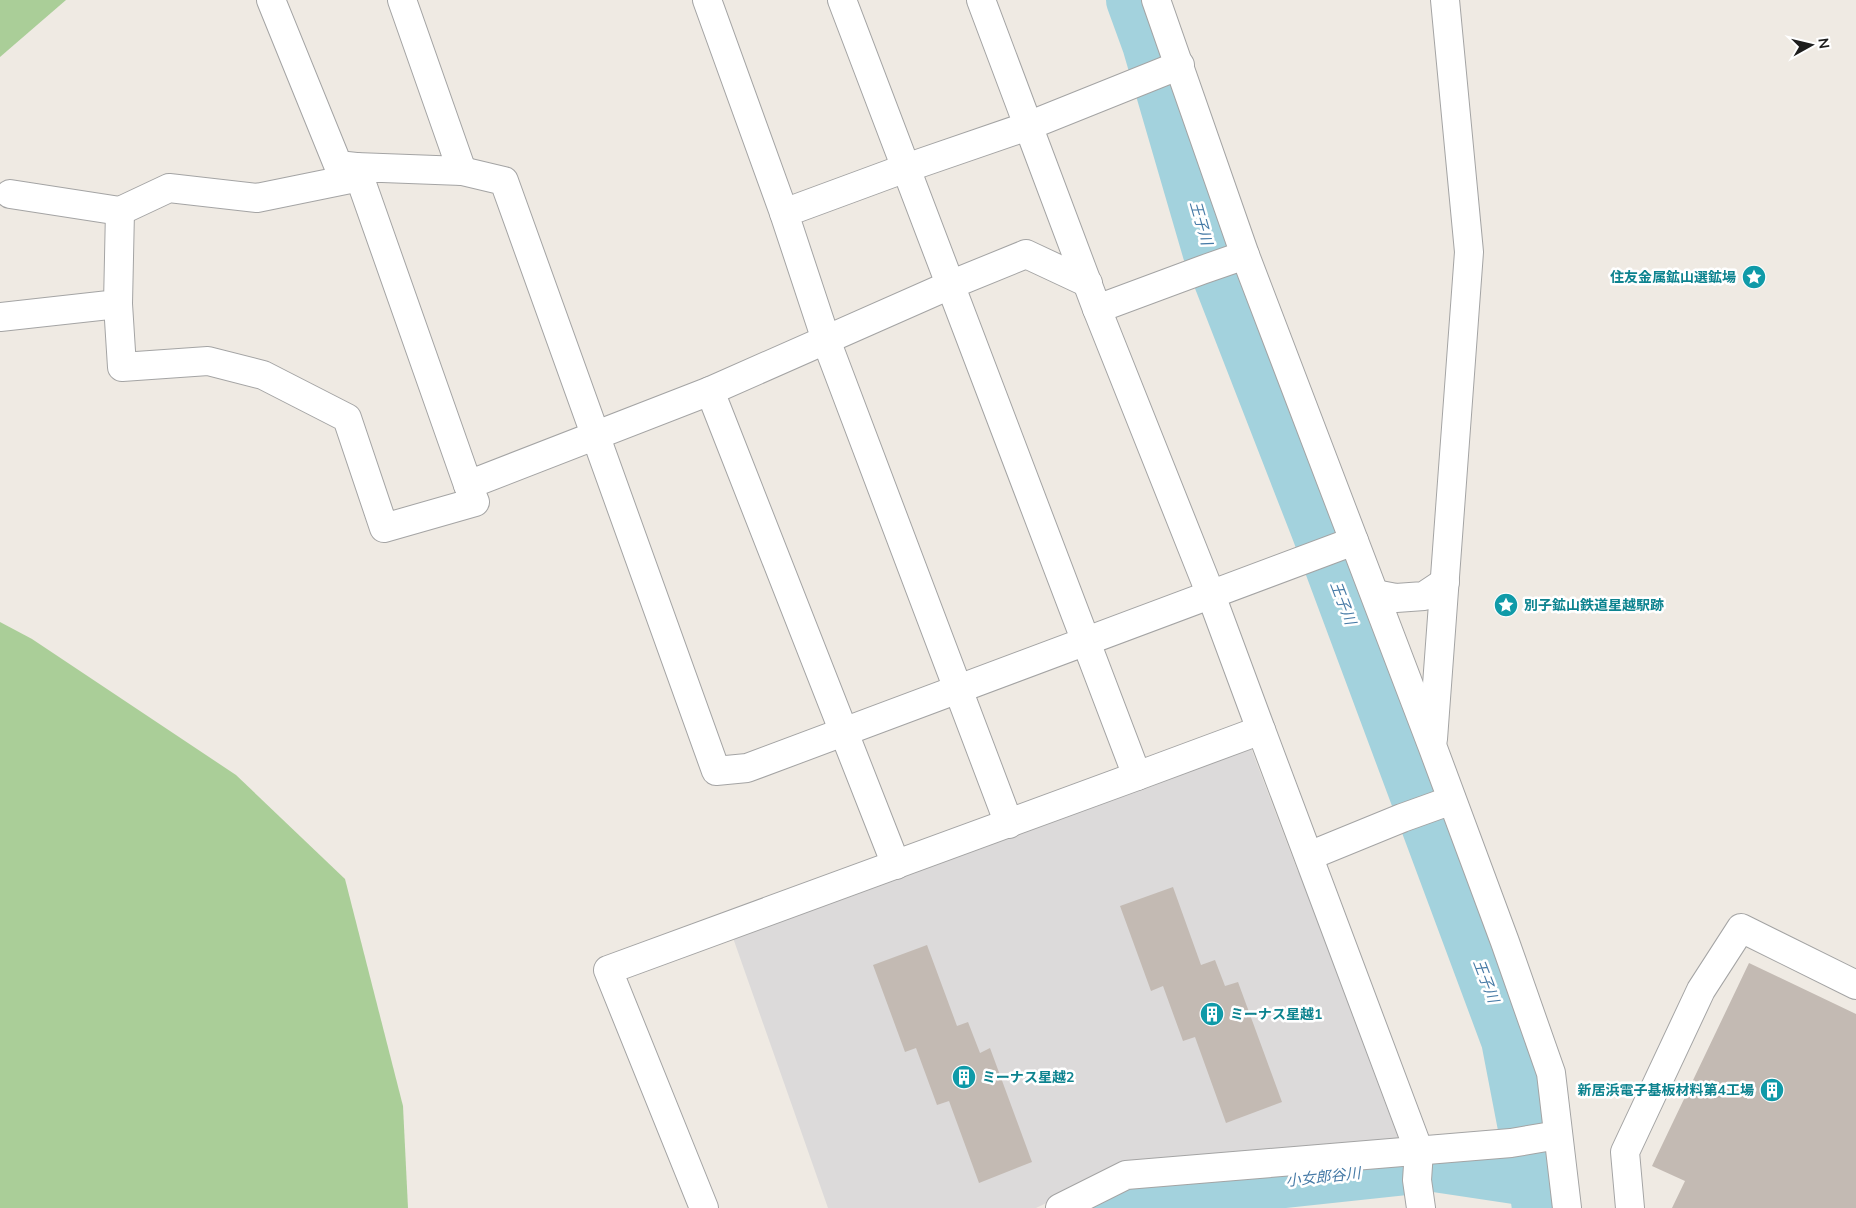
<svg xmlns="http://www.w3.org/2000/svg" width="1856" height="1208" viewBox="0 0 1856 1208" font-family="Mulish,'Noto Sans JP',sans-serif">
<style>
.residential{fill:#dcdada}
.forest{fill:#aace98}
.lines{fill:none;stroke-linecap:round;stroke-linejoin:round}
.river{stroke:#a3d2dd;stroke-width:54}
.building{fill:#c3bab3}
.minor-casing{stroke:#a4a4a4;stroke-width:30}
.minor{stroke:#fff;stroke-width:28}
.labels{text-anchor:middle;stroke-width:5;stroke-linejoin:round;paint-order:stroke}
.culture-label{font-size:14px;font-weight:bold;fill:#0d838f;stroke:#fff;text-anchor:start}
.water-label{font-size:15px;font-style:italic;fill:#467aa6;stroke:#fff}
</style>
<rect width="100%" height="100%" fill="#efeae3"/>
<path class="residential" d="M1251,748l47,124 11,6 94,251 -4,9 -274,27 -89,43h-208l-96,-273z"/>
<g class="forest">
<path d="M0,0h66l-66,57z"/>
<path d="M0,622l32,17 204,136 109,104 58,227 5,102h-408z"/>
</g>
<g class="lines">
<g class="river">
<path d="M1133,0l16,44 60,206 109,280 190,510 27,140 4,28"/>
<path d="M1111,1208l23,-11 301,-32 100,15"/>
</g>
</g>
<g class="building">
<path d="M1173,887l28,78 14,-5 10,26 13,-4 44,120 -56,21 -31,-86 -12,4 -20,-55 -12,5 -31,-85z"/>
<path d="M927,945l30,81 11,-4 12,31 10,-5 42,114 -53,21 -30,-82 -12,4 -21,-57 -11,4 -32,-87z"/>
<path d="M1749,963l107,51v194h-184l13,-27 -33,-15z"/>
</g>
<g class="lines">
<g class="minor-casing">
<g id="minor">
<path d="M271,0l67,165 18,2"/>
<path d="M402,0l60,171 -106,-4 112,318 242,-94 240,-106 76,-31 62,29"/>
<path d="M707,0l77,213"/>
<path d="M842,0l295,776 124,-46 -50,-135 -114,-286"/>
<path d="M981,0l116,309 105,-39 43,-15"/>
<path d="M1156,0l89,255 188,493 72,194 46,131 16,135"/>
<path d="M462,171l42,10 212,590 31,-3 607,-227"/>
<path d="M10,194l110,17 49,-23 88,10 103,-21"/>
<path d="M118,304l4,63 86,-6 55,14 84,43 37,110 91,-26 -7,-17"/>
<path d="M0,317l118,-13 2,-93"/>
<path d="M710,391l186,474"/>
<path d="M1375,594l21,4 28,-2 21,-14"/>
<path d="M1261,730l158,421 -2,29 4,28"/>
<path d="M1433,739l36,-487 -24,-252"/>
<path d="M1009,824l-183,-484 -42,-127 122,-45 122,-42 152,-61"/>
<path d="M1309,856l93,-38 39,-14 10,-6"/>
<path d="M704,1208l-96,-238 529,-194"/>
<path d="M1060,1208l66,-33 385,-32 47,-8"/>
<path d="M1630,1208l-5,-56 76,-162 40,-62 115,57"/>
</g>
</g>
<use href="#minor" class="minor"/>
</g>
<defs>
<g id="sight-disc" transform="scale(1.25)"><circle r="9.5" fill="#0f9aa8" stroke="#fff"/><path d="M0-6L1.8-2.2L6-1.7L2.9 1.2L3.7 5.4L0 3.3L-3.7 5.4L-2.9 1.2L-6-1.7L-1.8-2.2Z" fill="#fff"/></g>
<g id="building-disc" transform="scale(1.25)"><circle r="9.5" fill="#0f9aa8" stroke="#fff"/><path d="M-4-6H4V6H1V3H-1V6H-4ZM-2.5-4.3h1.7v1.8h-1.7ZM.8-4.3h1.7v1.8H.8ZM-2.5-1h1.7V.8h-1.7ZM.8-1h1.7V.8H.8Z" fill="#fff"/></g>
</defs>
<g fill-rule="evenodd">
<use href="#sight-disc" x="1754" y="277"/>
<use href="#sight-disc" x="1506" y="605"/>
<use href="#building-disc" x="1212" y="1014"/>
<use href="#building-disc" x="964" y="1077"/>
<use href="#building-disc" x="1772" y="1090"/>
</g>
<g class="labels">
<g class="culture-label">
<text x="1736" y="282" text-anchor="end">住友金属鉱山選鉱場</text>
<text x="1524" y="610">別子鉱山鉄道星越駅跡</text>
<text x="1230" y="1019">ミーナス星越1</text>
<text x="982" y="1082">ミーナス星越2</text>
<text x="1754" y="1095" text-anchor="end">新居浜電子基板材料第4工場</text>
</g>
<g class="water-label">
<text transform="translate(1201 223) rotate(74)" y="5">王子川</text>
<text transform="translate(1343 603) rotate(69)" y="5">王子川</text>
<text transform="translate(1486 981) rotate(69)" y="5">王子川</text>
<text transform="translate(1323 1177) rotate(-6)" y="5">小女郎谷川</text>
</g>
</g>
<g transform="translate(1811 45) rotate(82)" stroke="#ffffff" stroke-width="4" paint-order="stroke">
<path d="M0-4L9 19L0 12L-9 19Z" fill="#1d1d1d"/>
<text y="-8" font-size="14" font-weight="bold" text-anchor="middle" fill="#1d1d1d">N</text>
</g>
</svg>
